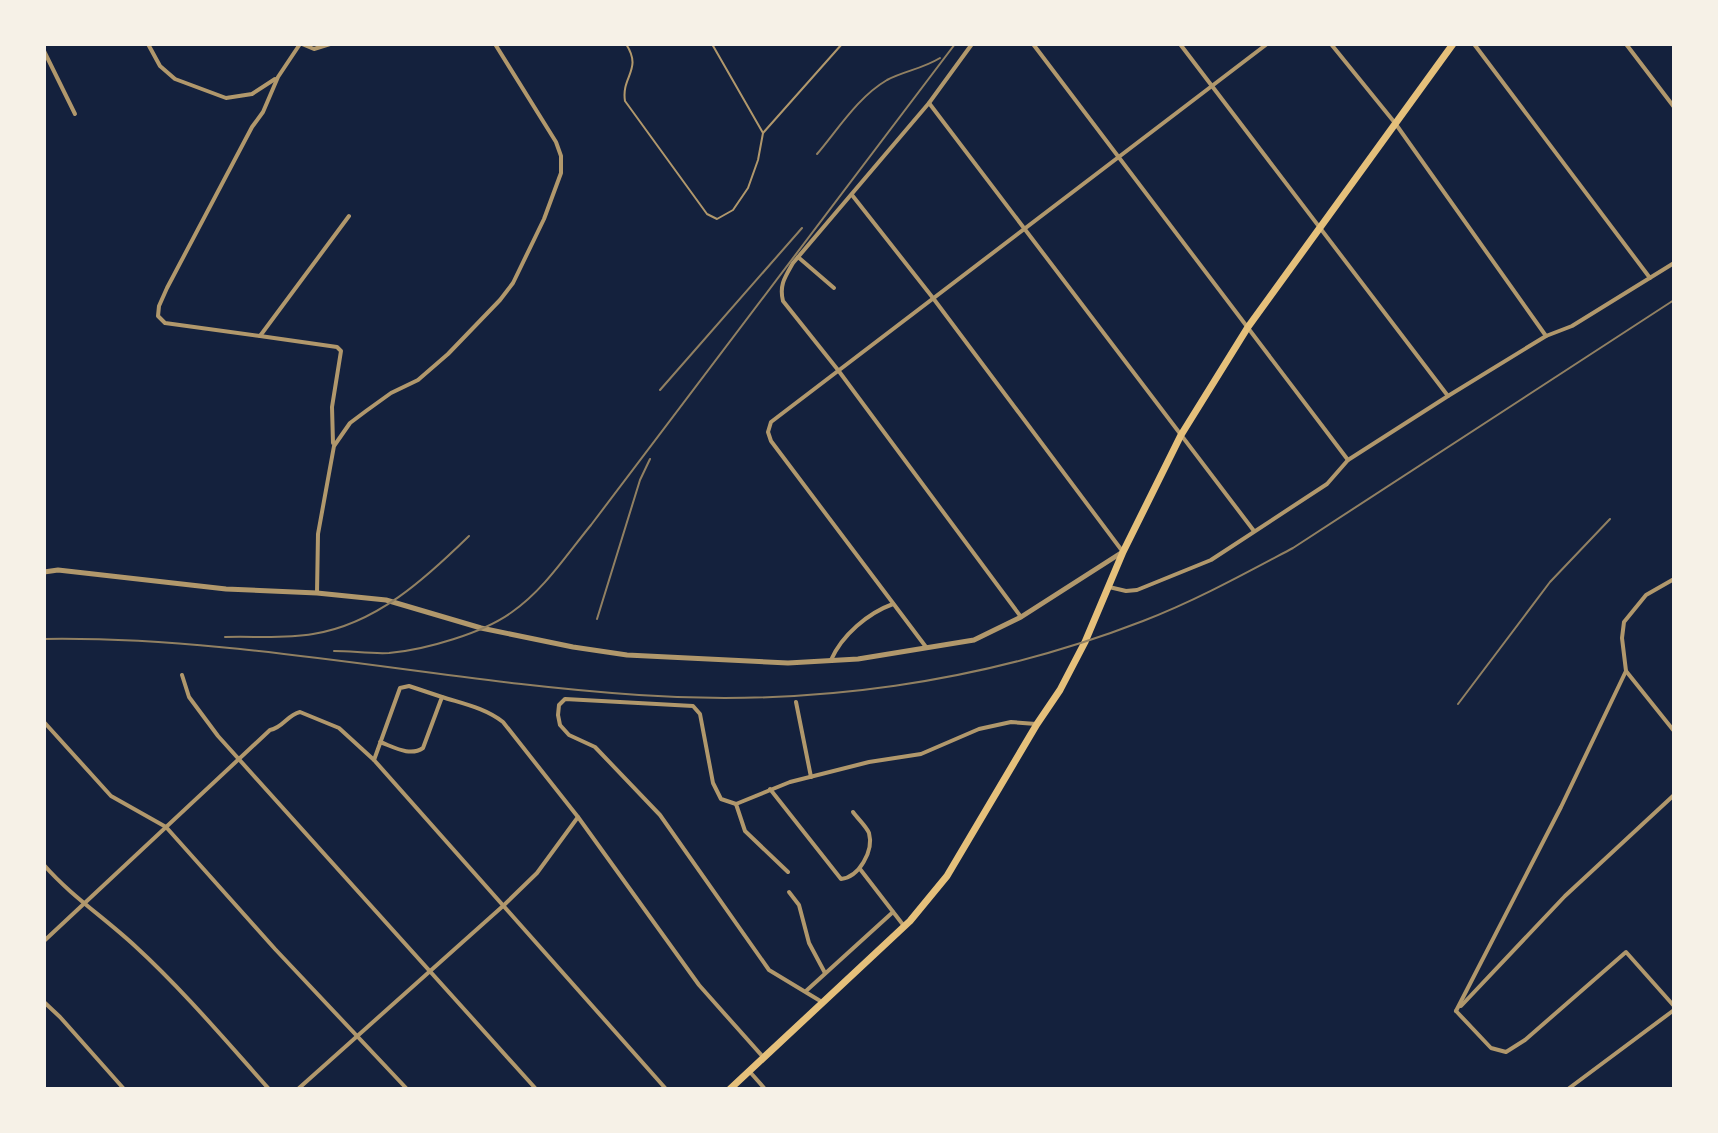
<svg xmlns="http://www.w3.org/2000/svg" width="1718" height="1133" viewBox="0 0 1718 1133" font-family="Manrope,sans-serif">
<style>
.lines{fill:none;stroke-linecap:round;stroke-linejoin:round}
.service{stroke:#b1986c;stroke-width:2}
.minor{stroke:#b1986c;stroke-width:4}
.tertiary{stroke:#b1986c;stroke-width:5}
.primary{stroke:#e5c07b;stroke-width:7}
.rail{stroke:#918062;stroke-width:2}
</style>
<rect width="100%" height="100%" fill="#14213d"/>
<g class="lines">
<g class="service">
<path d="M626,44c17,26 -5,32 -1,57l82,113 10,5 16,-9 15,-22 10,-28 5,-27 -51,-89"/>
<path d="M763,133l79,-89"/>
</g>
<g class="minor">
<path d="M148,44l12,22 15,13 51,19 26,-4 23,-15"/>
<path d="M300,44l-22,33 -15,35 -11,15 -85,161 -8,18 -1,10 7,7 95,13 89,-120"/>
<path d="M302,44l12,5 16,-5"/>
<path d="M972,44l-43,59 -136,160c-8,14 -14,22 -10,38l55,69 183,247"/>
<path d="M1033,44l315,416"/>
<path d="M1180,44l268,352"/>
<path d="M1331,44l64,79 151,213"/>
<path d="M1474,44l176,234"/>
<path d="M1626,44l48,63"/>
<path d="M44,51l31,63"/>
<path d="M929,103l325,428"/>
<path d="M852,195l81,103 190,254"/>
<path d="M798,257l36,31"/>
<path d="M260,336l77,11 4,4 -9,56 1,36"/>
<path d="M1109,587l17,4 11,-1 74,-30 116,-76 21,-24 100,-64 98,-60 26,-10 102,-63"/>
<path d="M317,593l1,-59 16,-88 16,-23 16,-12 25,-18 27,-13 30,-26 52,-54 13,-17 31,-64 17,-46v-17l-5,-14 -61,-98"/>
<path d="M926,647l-155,-206 -3,-9 3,-10 496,-378"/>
<path d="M831,660c11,-25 37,-47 62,-56"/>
<path d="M1626,671l48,60"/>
<path d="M182,675l7,22 29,39 318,353"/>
<path d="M442,697c22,7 43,11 61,25l75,95 121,168 64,72"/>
<path d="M796,702l15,75"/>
<path d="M44,722l67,74 55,31 109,122 132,140"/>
<path d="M374,760l26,-72 9,-2 33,11 -19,51c-13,9 -29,-1 -43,-6"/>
<path d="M770,789l71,90c18,-2 33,-28 28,-46 -3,-7 -11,-14 -16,-21"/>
<path d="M736,804l-15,-5 -8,-16 -13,-69 -7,-8 -128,-7 -6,6 -1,10 2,10 9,10 26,12 65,68 109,155 53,32"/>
<path d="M44,865c27,31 61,53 91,81 48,44 91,95 134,143"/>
<path d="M860,869l44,57"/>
<path d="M788,872l-43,-41 -9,-27 54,-22 79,-20 52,-8 58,-25 32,-7 25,2"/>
<path d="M789,892l10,13 10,38 16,30"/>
<path d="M44,941l226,-211c13,-2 17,-15 30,-18l39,16 35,32 292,329"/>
<path d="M806,991l87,-79"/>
<path d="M44,1002l16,15 64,72"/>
<path d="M1461,1006l104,-110 109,-101"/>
<path d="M1456,1011l105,-204 65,-136 -4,-33 2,-16 22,-27 28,-16"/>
<path d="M1456,1011l35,37 15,4 19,-12 101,-88 48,54"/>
<path d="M750,1072l15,17"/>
<path d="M298,1089l205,-183 34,-33 41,-56"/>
<path d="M1568,1089l106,-79"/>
</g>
<path class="tertiary" d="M44,572l14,-2 168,19 91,4 69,7 95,28 92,19 54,8 161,8 70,-4 116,-19 47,-23 100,-64"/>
<path class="primary" d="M730,1089l180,-168 37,-45 90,-152 23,-34 25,-48 38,-90 58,-117 67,-108 205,-283"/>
<g class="rail">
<path d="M817,154c22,-26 41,-57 70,-74 17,-9 35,-11 53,-22"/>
<path d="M660,390l142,-162"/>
<path d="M597,619l43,-139 10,-21"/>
<path d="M225,637c29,-1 59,2 88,-3 63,-10 112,-55 156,-98"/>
<path d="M44,639c199,-3 396,43 595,56 171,12 344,-12 504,-74 52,-20 101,-47 150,-73l381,-248"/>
<path d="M334,651c18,0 37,3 55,2 36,-3 94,-20 123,-41 32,-22 55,-58 79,-87l364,-481"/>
<path d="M1458,704l92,-122 60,-63"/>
</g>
</g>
<rect width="1718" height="1133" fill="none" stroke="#f6f1e7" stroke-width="92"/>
</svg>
